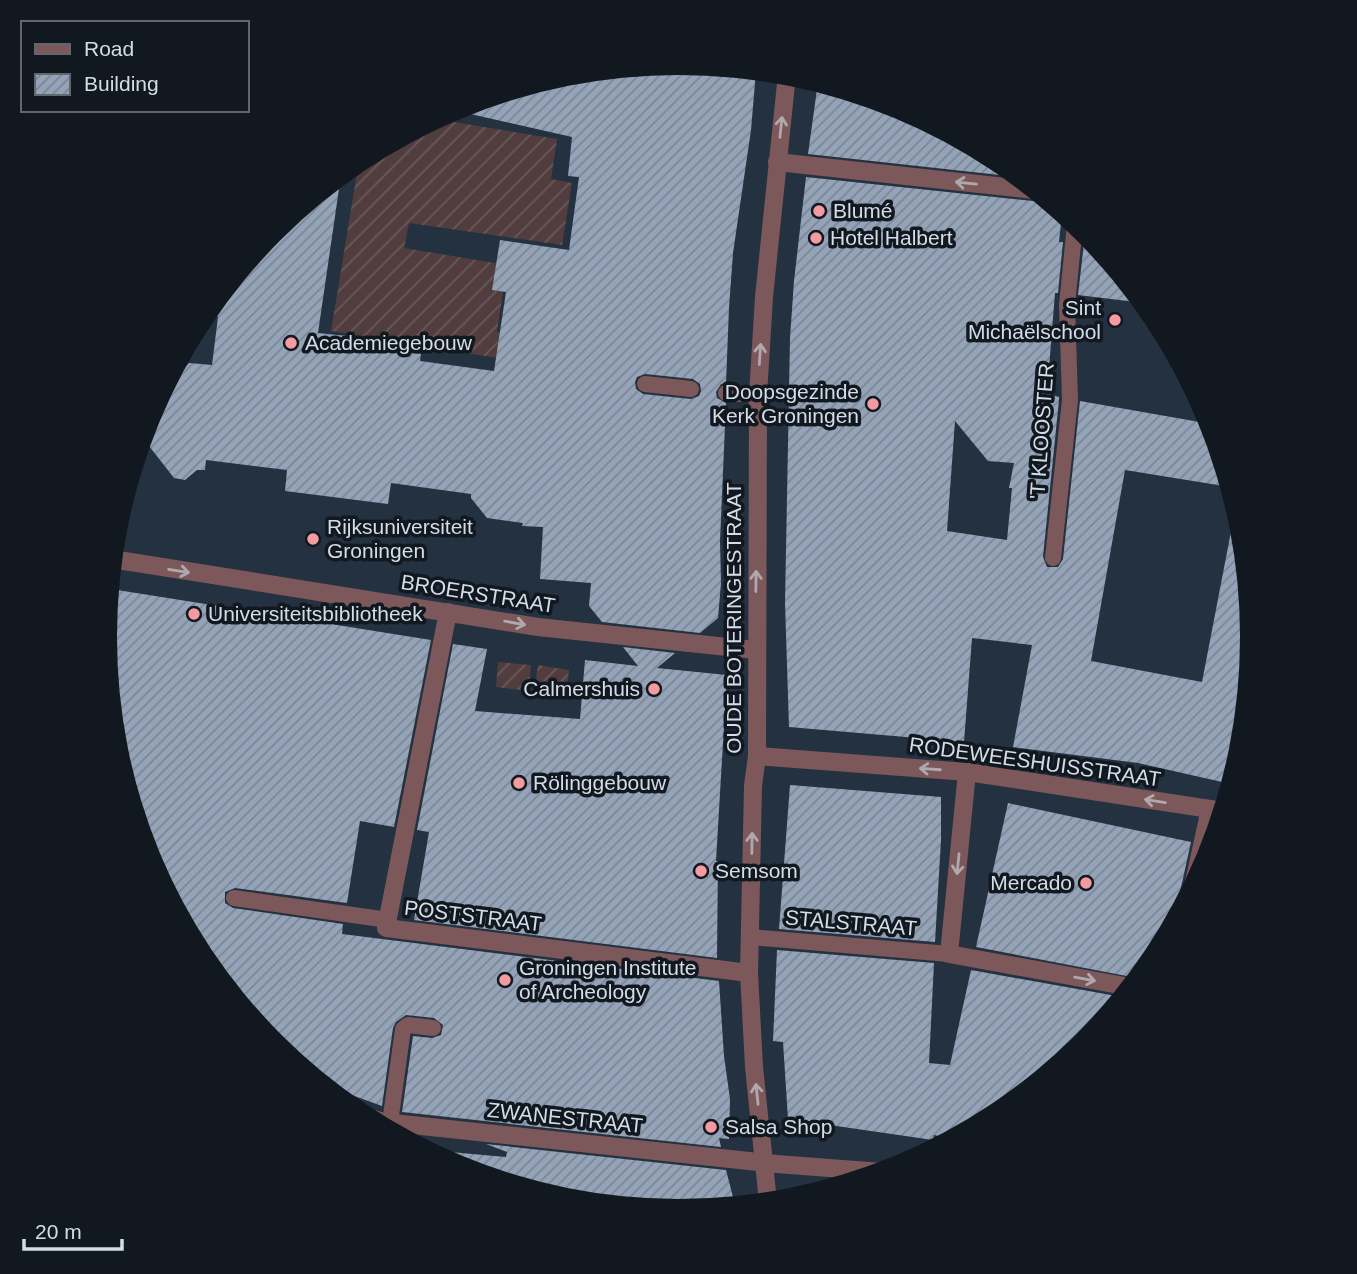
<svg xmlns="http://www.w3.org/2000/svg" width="1357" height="1274" viewBox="0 0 1357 1274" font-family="Arial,sans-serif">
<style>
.garden{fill:url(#garden-furrows)}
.building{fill:url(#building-hatch);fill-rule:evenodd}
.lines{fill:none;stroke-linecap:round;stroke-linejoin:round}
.service{stroke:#7d585a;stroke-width:16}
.pedestrian{stroke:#7d585a;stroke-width:18}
.minor{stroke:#7d585a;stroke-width:18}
.oneway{stroke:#b1a8af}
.poi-dot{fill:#f49aa1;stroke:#12181f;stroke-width:2.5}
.labels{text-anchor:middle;stroke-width:7;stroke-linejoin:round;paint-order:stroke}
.poi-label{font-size:21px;fill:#d4dde7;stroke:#12181f;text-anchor:start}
.street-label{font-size:21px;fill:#d4dde7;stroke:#12181f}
</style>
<defs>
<pattern id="garden-furrows" width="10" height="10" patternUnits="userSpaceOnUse" patternTransform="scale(1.75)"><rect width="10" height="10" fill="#523d3e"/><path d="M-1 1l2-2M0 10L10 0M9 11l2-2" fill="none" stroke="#6a595a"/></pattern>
<pattern id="building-hatch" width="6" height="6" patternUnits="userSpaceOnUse" patternTransform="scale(1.75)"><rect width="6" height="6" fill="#94a3b7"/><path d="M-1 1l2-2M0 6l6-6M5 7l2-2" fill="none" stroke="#7b8695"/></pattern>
</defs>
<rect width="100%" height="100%" fill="#243141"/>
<g class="garden">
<path d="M436,119l121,20 -6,40 21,4 -10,62 -153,-22 -5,25 103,17 -10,67 72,12 -4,25 -234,-38 28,-170z"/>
<path d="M498,662l33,3 -2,26 -33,-4z"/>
<path d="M538,665l31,5 -3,26 -32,-4z"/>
</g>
<g class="building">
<path d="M678,63l78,8 -5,59 -18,123 -4,55 -3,75 -5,1 -5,8 1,6 9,5 -6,138 1,42 -3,35 -18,15 -98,-11 -13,-16 2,-23 -51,-4 3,-52 -21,-1 1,-3 -36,-5 -16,-20v-4l-80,-11 -3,21 -103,-13 2,-21 -81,-10 -1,10h-8l-12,10 -11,-2 -32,-41 6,-20 15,-27 26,-27 23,2 6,-48 -8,-9 63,-77 68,-56 -23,158 49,5 -1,10 55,6 -1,7 74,10 12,-79 -14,-2 8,-50 69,10 10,-73 -11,-1 4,-39 -119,-27 114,-36zM645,374l48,5 7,5 1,7 -2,5 -8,3 -48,-5 -7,-5 -1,-7 2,-5z"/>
<path d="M818,82l81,25 99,53 20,17 -210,-23z"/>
<path d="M806,177l227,24 10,-4 19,16 -3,29h4l-5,51h-3l-6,75 2,27 8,2v3l-16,157 4,10h11l5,-8 17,-158 131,23 19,63 -105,-17 -34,191 111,21 32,-166 5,1 13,120 -11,97 -10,50 -93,-21 -125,-16 19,-102 -60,-7 -8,104 -175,-15 -4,-124 5,-265 4,-57zM955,421l33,40 26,2 -5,25h3l-5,52 -60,-9z"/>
<path d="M1084,243l11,1 49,59 -66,-8z"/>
<path d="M111,589l320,51 -37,187 -34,-6 -13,82 -112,-15 -10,4v11l8,5 110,16 -1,10 377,47 5,75 6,43 -1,40 -10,-1 2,9 -319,-35 11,-76 19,2 9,-3 2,-10 -9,-7 -28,-3 -10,7 -3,6 -11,78 -58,-21 -51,-42 -72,-87 -53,-100 -33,-107 -10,-112z"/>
<path d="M453,644l34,5 -12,62 105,8 5,-59 53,6 -15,-19 52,6 -18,15 70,7 -11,186h2l-1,97 -303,-38 15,-88 -12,-2z"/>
<path d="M790,785l151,12v43l-6,102 -156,-13z"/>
<path d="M1008,803l183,39 -18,82 -17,32 -19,22 -161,-31z"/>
<path d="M777,950l157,13 -5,100 21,2 21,-95 151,27 -38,46 -87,71 -46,25 -17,-4 -1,5 -145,-21 -5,-77 -10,-1z"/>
<path d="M486,1144l240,26 9,35 -57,6 -112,-11 -108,-33 -10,-5 2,-10 56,5 1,-5z"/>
</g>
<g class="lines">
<g class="service">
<path d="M645,384l46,5"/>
<path d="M726,393l32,2"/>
<path d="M1053,558l17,-158 -3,-95 8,-81"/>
<path d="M234,898l154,22"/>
<path d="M750,937l199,17"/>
<path d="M390,1123l13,-94 5,-4 25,3"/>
</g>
<path class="pedestrian" d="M361,1115l23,7 393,42 105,8"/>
<g class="minor">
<path d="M777,162l257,28"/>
<path d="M112,559l426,68 218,23"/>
<path d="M448,612l-62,316 363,45"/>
<path d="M757,756l210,16 256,39"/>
<path d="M967,772l-18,182 181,33"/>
<path d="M1193,887l17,-78"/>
<path d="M768,1202l-14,-135 -5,-94 4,-187 4,-30 1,-361 6,-98 23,-223"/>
</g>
</g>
<defs><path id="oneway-shaft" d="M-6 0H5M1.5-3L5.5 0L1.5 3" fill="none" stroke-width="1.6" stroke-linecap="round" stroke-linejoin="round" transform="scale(1.75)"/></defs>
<g class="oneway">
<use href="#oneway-shaft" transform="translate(781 127) rotate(-84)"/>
<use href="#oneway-shaft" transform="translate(966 183) rotate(-174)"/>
<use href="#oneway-shaft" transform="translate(760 354) rotate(-86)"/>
<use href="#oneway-shaft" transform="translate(179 571) rotate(9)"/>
<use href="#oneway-shaft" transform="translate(756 581) rotate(-89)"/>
<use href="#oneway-shaft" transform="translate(515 623) rotate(10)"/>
<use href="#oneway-shaft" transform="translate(930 769) rotate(-176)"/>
<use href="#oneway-shaft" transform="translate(1155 801) rotate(-171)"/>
<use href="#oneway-shaft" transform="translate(752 843) rotate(-89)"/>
<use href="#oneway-shaft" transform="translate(958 864) rotate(96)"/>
<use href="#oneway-shaft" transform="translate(1085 979) rotate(10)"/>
<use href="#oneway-shaft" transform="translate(757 1094) rotate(-96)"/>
</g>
<g class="poi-dot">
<circle cx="819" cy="211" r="7"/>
<circle cx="816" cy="238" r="7"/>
<circle cx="1115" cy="320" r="7"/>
<circle cx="291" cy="343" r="7"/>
<circle cx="873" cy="404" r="7"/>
<circle cx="313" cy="539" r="7"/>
<circle cx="194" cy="614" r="7"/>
<circle cx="654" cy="689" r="7"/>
<circle cx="519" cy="783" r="7"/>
<circle cx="701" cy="871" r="7"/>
<circle cx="1086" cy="883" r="7"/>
<circle cx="505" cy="980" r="7"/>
<circle cx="711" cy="1127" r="7"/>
</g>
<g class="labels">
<g class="poi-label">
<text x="833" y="218">Blumé</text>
<text x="830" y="245">Hotel Halbert</text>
<text x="1101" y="315" text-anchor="end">Sint<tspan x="1101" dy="24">Michaëlschool</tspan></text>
<text x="305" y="350">Academiegebouw</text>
<text x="859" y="399" text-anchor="end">Doopsgezinde<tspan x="859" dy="24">Kerk Groningen</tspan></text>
<text x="327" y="534">Rijksuniversiteit<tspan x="327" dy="24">Groningen</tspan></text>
<text x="208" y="621">Universiteitsbibliotheek</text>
<text x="640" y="696" text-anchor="end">Calmershuis</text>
<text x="533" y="790">Rölinggebouw</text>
<text x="715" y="878">Semsom</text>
<text x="1072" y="890" text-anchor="end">Mercado</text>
<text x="519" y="975">Groningen Institute<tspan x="519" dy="24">of Archeology</tspan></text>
<text x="725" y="1134">Salsa Shop</text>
</g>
<g class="street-label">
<text transform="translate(1042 431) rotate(-86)" y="7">'T KLOOSTER</text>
<text transform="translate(478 594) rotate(9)" y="7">BROERSTRAAT</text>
<text transform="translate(734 618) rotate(-90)" y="7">OUDE BOTERINGESTRAAT</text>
<text transform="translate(1035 762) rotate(8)" y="7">RODEWEESHUISSTRAAT</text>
<text transform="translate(473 916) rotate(7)" y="7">POSTSTRAAT</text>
<text transform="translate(851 923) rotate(5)" y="7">STALSTRAAT</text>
<text transform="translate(565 1118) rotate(6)" y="7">ZWANESTRAAT</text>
</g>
</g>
<path d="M0 0H1357V1274H0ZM678 75H679A561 561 0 0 1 1240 636V638A561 561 0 0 1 679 1199H678A561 561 0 0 1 117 638V636A561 561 0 0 1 678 75Z" fill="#12181f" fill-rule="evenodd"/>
<rect x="21" y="21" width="228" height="91" fill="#12181f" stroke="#60676f" stroke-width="2"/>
<rect x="35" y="44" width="35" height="10" fill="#7d585a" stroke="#60676f" stroke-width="2"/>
<text x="84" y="56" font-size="21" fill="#d4dde7">Road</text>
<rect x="35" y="74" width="35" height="21" fill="url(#building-hatch)" stroke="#60676f" stroke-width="2"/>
<text x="84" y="91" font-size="21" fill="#d4dde7">Building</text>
<path d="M24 1239v10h98v-10" fill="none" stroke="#d4dde7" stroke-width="3.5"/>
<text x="35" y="1239" font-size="21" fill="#d4dde7" stroke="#12181f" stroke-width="5" paint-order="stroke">20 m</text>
</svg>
